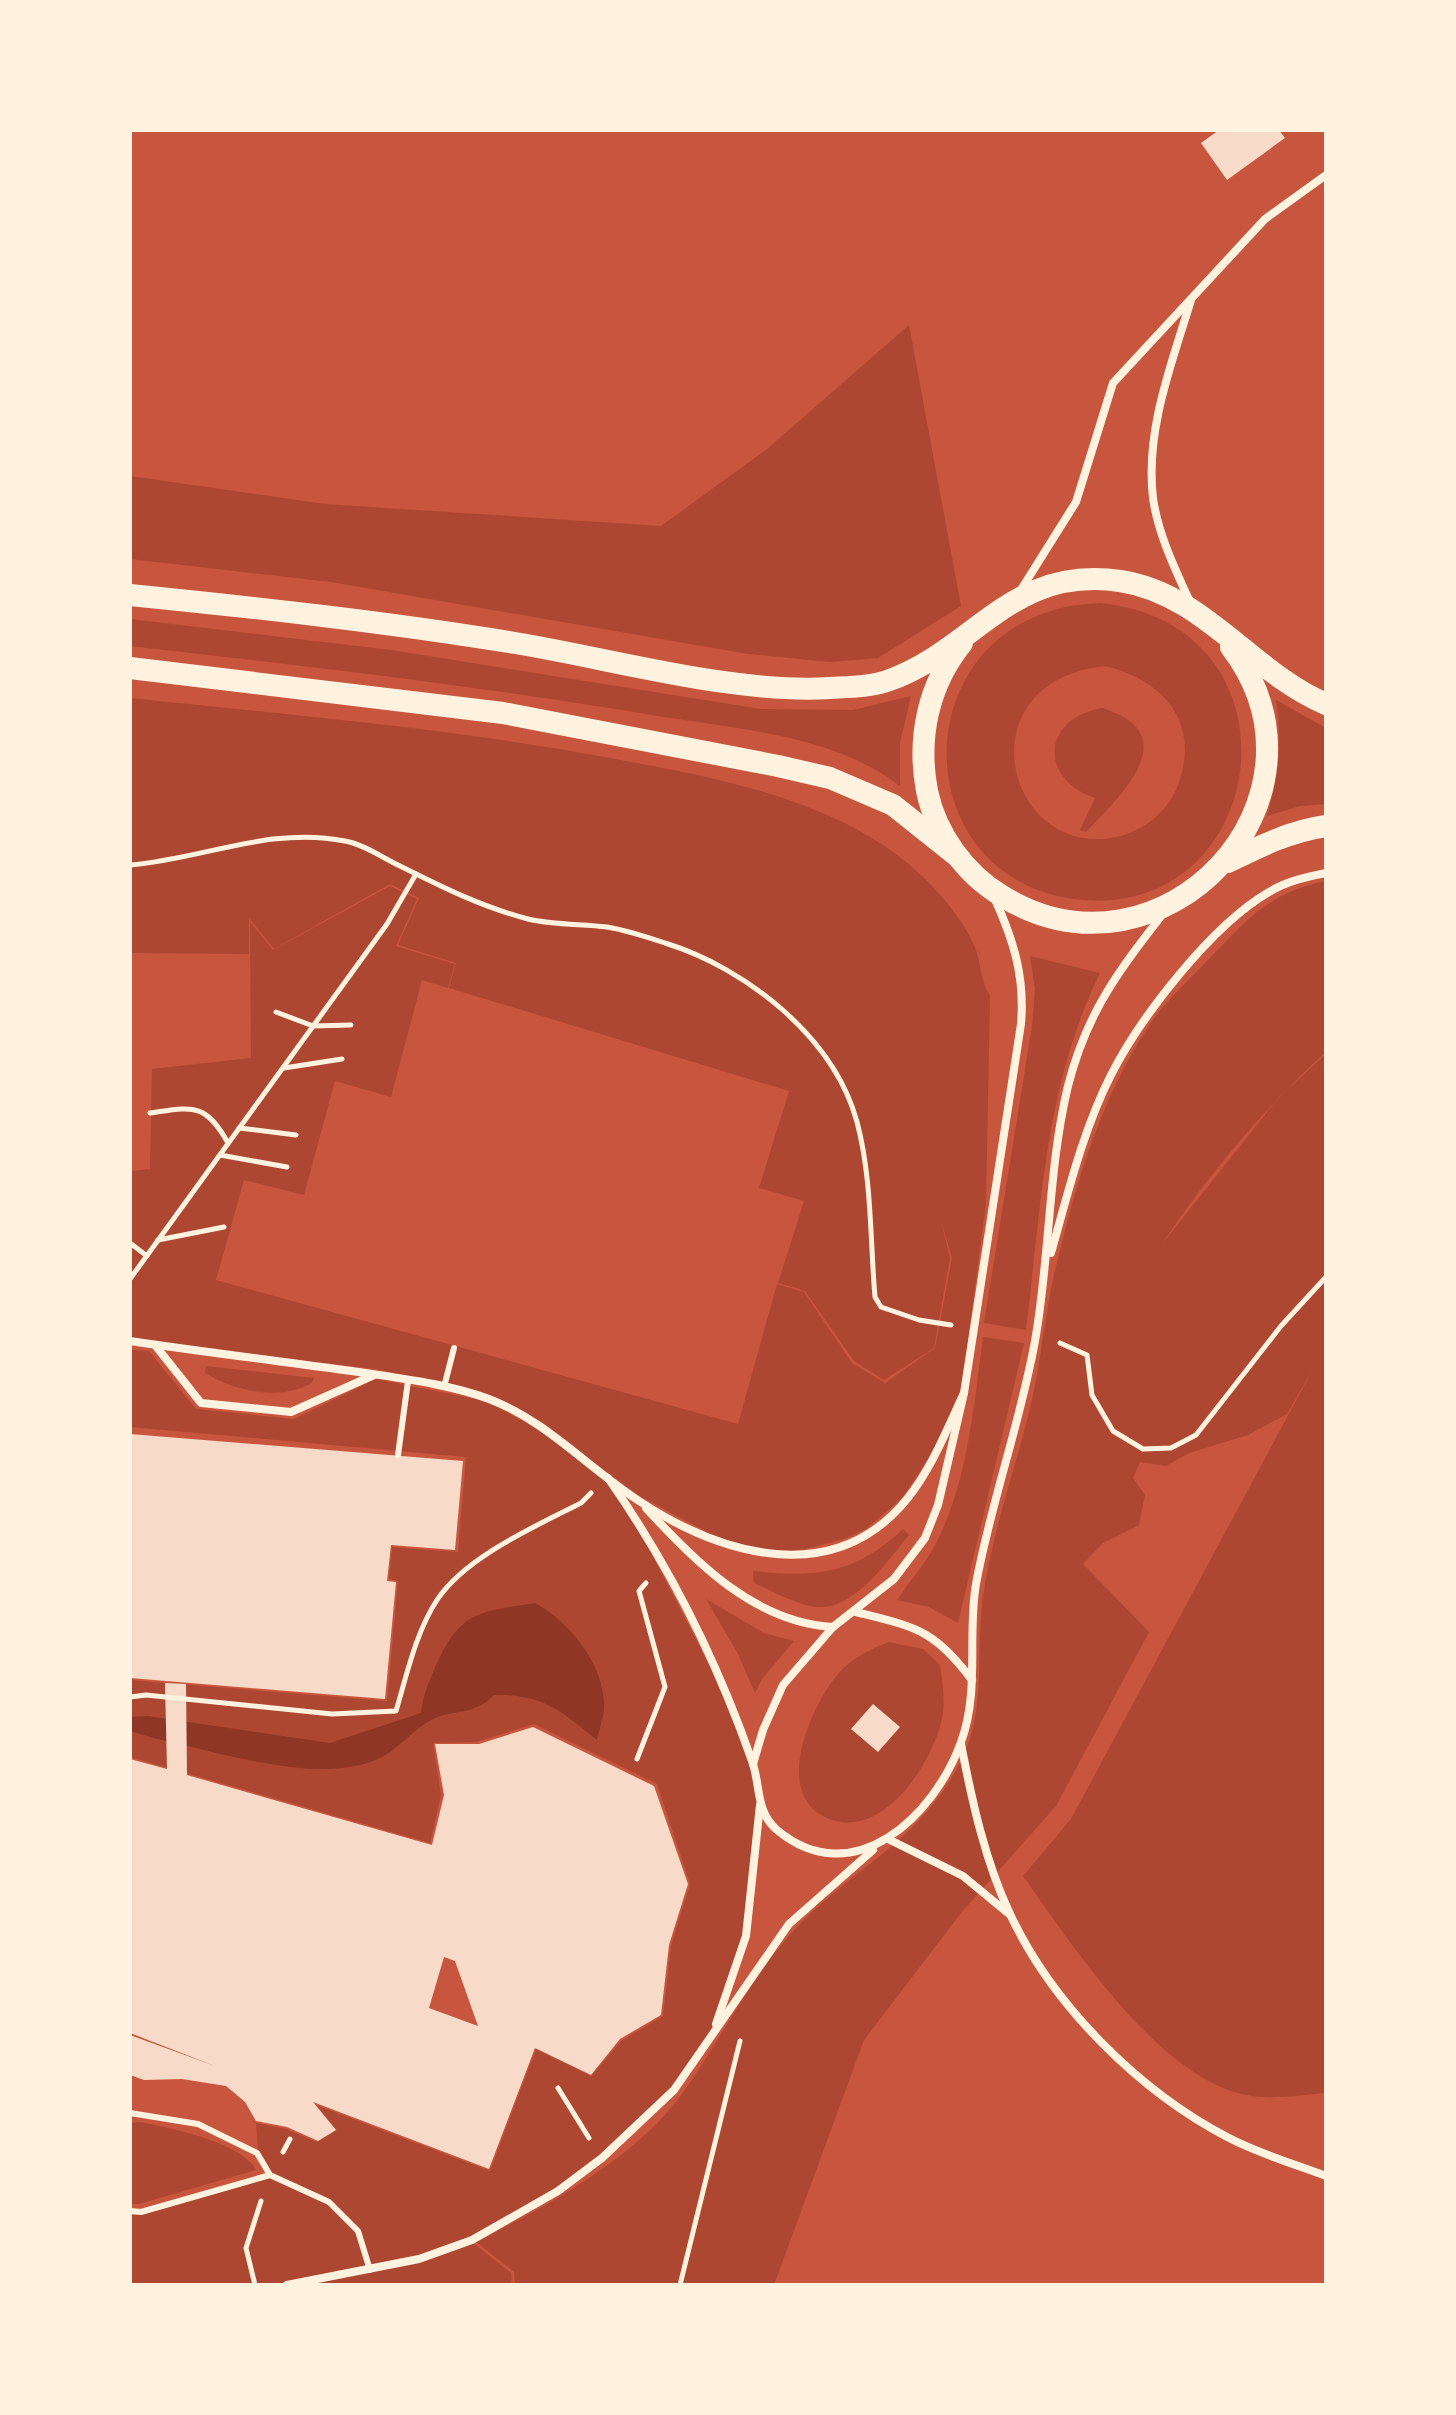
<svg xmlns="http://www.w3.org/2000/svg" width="1456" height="2415" viewBox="0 0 1456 2415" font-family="'Nunito Sans',sans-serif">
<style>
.green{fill:#ae4732;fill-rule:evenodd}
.water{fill:#8f3625}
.building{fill:#f7dbc8;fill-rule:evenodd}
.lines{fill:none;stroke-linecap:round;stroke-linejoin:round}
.path{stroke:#fff3e0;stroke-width:5}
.service{stroke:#fff3e0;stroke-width:6}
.minor{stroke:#fff3e0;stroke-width:8}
.trunk{stroke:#fff3e0;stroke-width:22}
</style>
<rect width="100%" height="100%" fill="#c8553d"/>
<g class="green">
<path d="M909,325l52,281 -83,52 -48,4 -82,-8 -417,-72 -201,-23v-83l195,28 336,22 106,-77z"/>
<path d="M1100,603c209,21 172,313 -17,297 -186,-16 -183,-290 17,-297zM1105,666c59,14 96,57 73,119 -9,25 -32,44 -57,51 -114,29 -162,-154 -16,-170z"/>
<path d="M130,619l261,31 370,59 92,1 58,-14 -11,47v43c-67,-52 -166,-57 -248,-71 -173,-29 -347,-49 -522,-69z"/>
<path d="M130,698c161,17 321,30 480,60 104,19 234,42 313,119 19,18 44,48 53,73 5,16 5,31 14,46l-4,208 -25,188 -31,64 -28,42 -36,31 -22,10 -58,15 -32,-4 -37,-13 -76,-40 -103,-76 -87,-36 -76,-16 -245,-29v-169l20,-2 2,-100 99,-11 -1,-136 23,28 117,-64 27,13 -21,47 59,18 -7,24 -26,-8 -31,117 -56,-16 -31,114 -60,-15 -28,100 522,144 39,-140 27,8 48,71 33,20 50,-35 17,-90 -11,-37 9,37 -16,90 -50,32 -30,-19 -49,-70 -27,-8 26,-82 -45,-13 30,-97 -340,-103 7,-25 -58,-18 21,-47 -29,-14 -116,65 -25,-31v36l-119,-1z"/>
<path d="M1276,700l50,28v76l-26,2 -33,10c12,-40 15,-76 9,-116z"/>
<path d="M1102,708c86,26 18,88 -16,124l-6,-2 15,-32c-56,-19 -54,-79 7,-90z"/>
<path d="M1326,881v171c-62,56 -117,122 -164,192l117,-147 47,-43v1039c-25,2 -54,7 -80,2 -87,-17 -174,-150 -223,-219l48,-57 242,-450 -26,45 -39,21 -59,18 -23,13 -26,-4 -7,16 12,17 -6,30 -36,18 -20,21 66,68 -93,174 -95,107 -97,127 -90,245h-259l-1,-13 -38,-30c70,-36 158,-82 206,-148 39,-54 69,-119 116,-168 62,-64 130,-89 168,-176 20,-48 9,-109 18,-160 10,-64 33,-126 48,-190 9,-41 13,-84 22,-125 20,-84 45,-174 93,-246 16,-26 41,-48 62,-70 38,-40 61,-67 117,-78z"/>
<path d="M1030,956l70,17c-55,112 -59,235 -74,357l-42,-7 48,-297 3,-37z"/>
<path d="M983,1337l41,6 -66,280 -29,-16 -32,-7c12,-18 29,-37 39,-57 32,-61 38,-139 47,-206z"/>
<path d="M130,1350l19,1 47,58 98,10 82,-40 110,22 49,26 71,52 33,50 71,138 41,97 7,41 -13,131 -37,102 -35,51 -31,33 -85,68 -87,49 -53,18 -47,11 -98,17h-142v-70h10l132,-39 -14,-25 -2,-28 30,6 31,13 20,-12 -21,-25 174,66 46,-122 55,27 30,-35 42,-25 8,-70 19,-62 -33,-100 -123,-60 -58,18 -43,1 8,52 -11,48 -300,-86v-77l257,21 11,-120 -9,-2 3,-32 66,5 8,-95 -336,-30z"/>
<path d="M206,1366l108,12 -2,5c-33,18 -75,9 -107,-10z"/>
<path d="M903,1529l6,6c-20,24 -46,62 -78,71 -23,6 -56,-14 -77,-23l-1,-12c64,7 102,3 150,-42z"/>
<path d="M706,1599l58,34 30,8 -32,38 -7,14 -17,-39z"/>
<path d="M889,1642l34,7 17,16c2,16 5,32 3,49 -8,48 -66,138 -125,99 -42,-29 -5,-110 20,-139 14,-16 32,-25 51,-32z"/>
<path d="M139,2122c29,5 104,21 117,48l-117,34h-9v-81z"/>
<path d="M473,2243l38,30 1,12h-209z"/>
</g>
<path class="water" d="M535,1603c35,19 71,63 69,106 -1,10 -5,21 -7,31 -37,-30 -54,-46 -103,-45 -20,21 -40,14 -61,24 -18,9 -32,27 -49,37 -59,32 -164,-4 -227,-17l-27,-8v-14l18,-1 182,27 91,-30c2,-19 8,-31 15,-48 25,-55 43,-53 99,-62z"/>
<g class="building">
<path d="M1219,130h60l6,8 -58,42 -26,-37z"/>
<path d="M130,1434l333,27 -8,89 -64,-5 -4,36 9,1 -11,117 -255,-21z"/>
<path d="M165,1683l21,1 1,91 245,70 12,-50 -9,-51h44l54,-17 121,59 34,98 -19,61 -8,70 -41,24 -29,36 -56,-27 -46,121 -176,-67 23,28 -18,11 -31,-14 -31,-6 -11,-19 -19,-16 -44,-7 -38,1 -14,-5v-40l85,31 -85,-33v-274l37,10zM444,1957l11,4 23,65 -49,-18z"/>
<path d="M873,1704l27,23 -22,25 -27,-23z"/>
</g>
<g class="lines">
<g class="path">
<path d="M130,865c73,-6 141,-39 215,-24 18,3 38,17 55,25 42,21 82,41 128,53 25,6 53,5 79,8 19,3 40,10 58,16 81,25 169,94 192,179 15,56 13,118 18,175l6,10 38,13 32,5"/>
<path d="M276,1012l37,14 38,-1"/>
<path d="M284,1068l58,-9"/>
<path d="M150,1113c43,-6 55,-11 78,30"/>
<path d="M239,1128l57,7"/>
<path d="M220,1155l67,12"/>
<path d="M158,1240l66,-13"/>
<path d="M130,1243l17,13"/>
<path d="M130,1279l257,-355 29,-50"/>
<path d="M1060,1343l27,12 5,40 21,36 30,18 28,-1 25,-13 85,-109 45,-49"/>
<path d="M130,1697l16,-2 186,19 64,-3c11,-37 20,-79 41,-111 28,-43 99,-74 144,-97l10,-10"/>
<path d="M637,1759l28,-72 -26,-96 7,-8"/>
<path d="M558,2088l31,50"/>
<path d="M283,2152l7,-13"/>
<path d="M255,2285l-9,-37 15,-47"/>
<path d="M680,2285l60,-244"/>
</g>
<g class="service">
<path d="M444,1387l10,-39"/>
<path d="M398,1455l10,-74"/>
<path d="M130,2113l68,11 59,29 13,22 59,27 29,29 12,39"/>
<path d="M130,2211l11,1 129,-37"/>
</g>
<g class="minor">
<path d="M1019,593l57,-91 37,-119 152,-164 61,-44"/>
<path d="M1190,602c-15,-33 -32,-68 -37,-104 -8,-68 19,-135 38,-198"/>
<path d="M1051,1253c17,-60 32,-123 60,-178 30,-59 101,-150 158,-183 18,-11 37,-15 57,-19"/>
<path d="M130,1341c74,11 148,20 222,30 45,7 94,12 137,28 58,22 99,69 150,102 82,54 195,88 268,-2 25,-31 40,-70 57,-106"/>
<path d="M155,1345l46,58 90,9 83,-37"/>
<path d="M608,1478c61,87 109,183 144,283 9,25 3,50 25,69 77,64 158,-15 184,-88 19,-51 6,-106 15,-158 15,-82 44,-160 59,-243 15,-84 13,-172 33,-255 19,-75 52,-117 98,-176"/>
<path d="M646,1508c49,54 110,115 187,119"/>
<path d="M856,1612c59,15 78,17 116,68"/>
<path d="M961,1744c11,57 24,117 49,170 43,92 130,178 219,224 31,16 65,26 97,38"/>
<path d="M753,1764l10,-34 20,-45 50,-58 61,-48 31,-41 13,-33 26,-112 57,-369c4,-47 -7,-83 -27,-127"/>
<path d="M888,1839l75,37 46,38"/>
<path d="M716,2024l30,-88 14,-131"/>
<path d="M287,2285l132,-26 53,-19 86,-49 44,-33 72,-68 115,-166 84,-74"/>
</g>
<g class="trunk">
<path d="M130,595c129,13 257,27 385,48 98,16 218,51 315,45 18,-1 40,-1 57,-7 89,-31 123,-116 233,-100 83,12 132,92 206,123"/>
<path d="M962,643c-34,42 -45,95 -35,148 9,43 38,83 75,105 161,99 344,-98 229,-249"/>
<path d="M130,668l373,45 275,53 52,12 63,27 64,51"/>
<path d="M1228,862c32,-16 63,-31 98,-36"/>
</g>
</g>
<rect width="1456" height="2415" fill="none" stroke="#fff3e0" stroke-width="264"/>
</svg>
